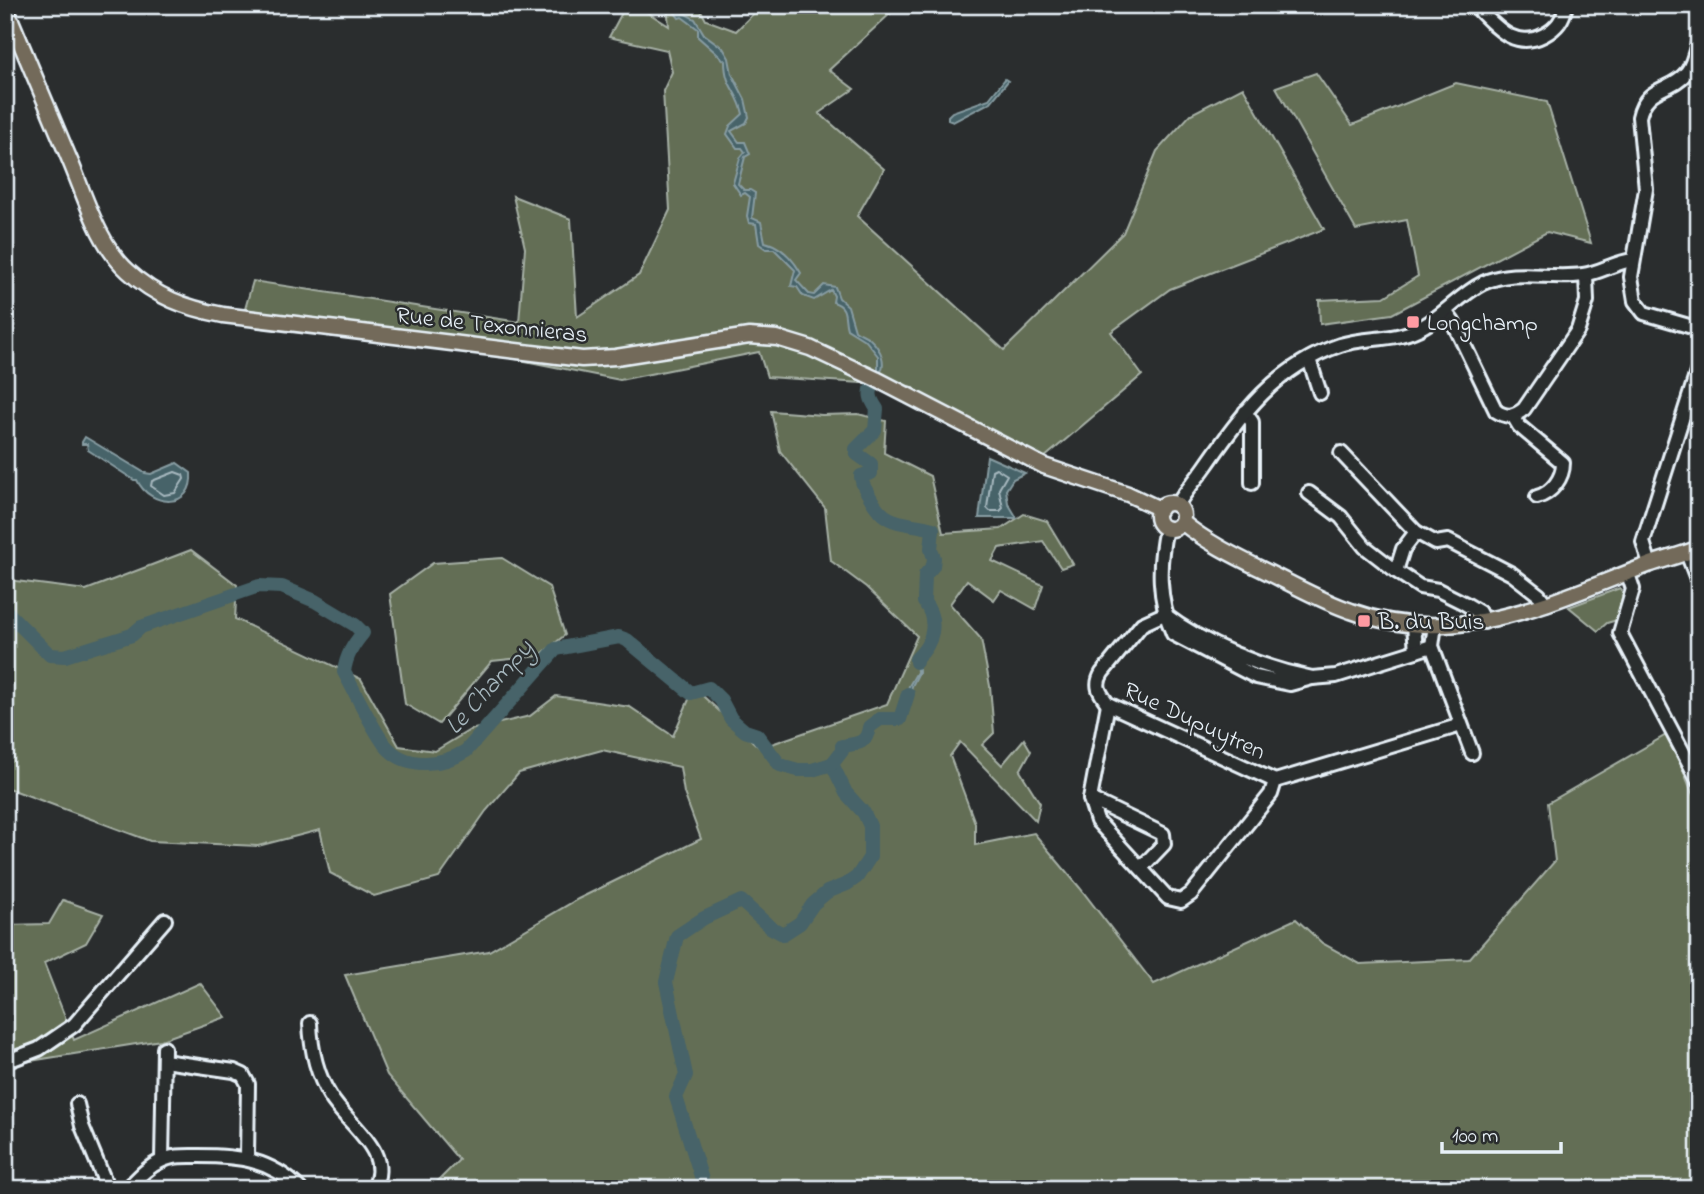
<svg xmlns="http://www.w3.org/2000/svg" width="1704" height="1194" viewBox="0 0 1704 1194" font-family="'Indie Flower',sans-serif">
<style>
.green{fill:#646e54;stroke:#a6b0a6;stroke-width:2}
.water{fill:#466369;stroke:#879ca2;stroke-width:2}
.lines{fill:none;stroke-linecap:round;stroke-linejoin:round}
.shore{stroke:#a7b8bf;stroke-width:2}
.river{stroke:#466369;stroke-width:14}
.minor-casing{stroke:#e8f1f8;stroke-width:18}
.major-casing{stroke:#e8f1f8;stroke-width:19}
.minor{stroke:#2a2d2e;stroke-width:12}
.major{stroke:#736b5a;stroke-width:14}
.poi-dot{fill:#ff9aa2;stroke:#2a2d2e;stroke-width:2.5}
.labels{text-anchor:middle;stroke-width:5;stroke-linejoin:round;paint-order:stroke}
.poi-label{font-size:24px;fill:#e8f1f8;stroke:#2a2d2e;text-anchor:start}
.street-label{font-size:24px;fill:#e8f1f8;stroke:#2a2d2e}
.water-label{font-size:26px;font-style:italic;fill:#a7b8bf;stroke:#2a2d2e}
</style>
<rect width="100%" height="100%" fill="#2a2d2e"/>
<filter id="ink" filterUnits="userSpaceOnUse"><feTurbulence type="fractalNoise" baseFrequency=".0143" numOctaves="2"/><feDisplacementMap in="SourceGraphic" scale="14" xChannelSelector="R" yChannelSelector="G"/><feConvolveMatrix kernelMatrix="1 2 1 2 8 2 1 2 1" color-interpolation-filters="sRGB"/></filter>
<g filter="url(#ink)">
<g class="green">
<path d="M626,5h10l33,21 -2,-21h31l8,15 30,11 26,-26h132l-3,8 -62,57 25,19 -35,24 65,56 -27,47 147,134 119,-117 34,-82 34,-37 52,-27 81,142 -154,60 -59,43 31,43 -111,94 -121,-83 -143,-9 -8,-25 -139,28 -110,-22 -265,-49 8,-28 266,41 6,-74 -12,-52 58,23 6,98 62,-42 31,-65 -7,-119 9,-19 -5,-22 -58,-13z"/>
<path d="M1316,73l36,52 104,-42 91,19 44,141 -44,-11 -155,82 -72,10 -1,-24 65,-3 34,-21 -11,-56 -51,10 -80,-143z"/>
<path d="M771,411l51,4 36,-1 28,7 -2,32 46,23 13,57 58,-4 23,-15 23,7 26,43 -12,4 -18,-27 -44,7 -7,13 51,24 -8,24 -34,-19 -7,10 -27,-20 -17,24 31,35 9,47 4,47 -12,12 20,20 22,-26 7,12 -11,20 20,32 -4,18 -76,-79 -10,14 25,67v22l59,-12 46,55 74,96 142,-65 26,24 38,21 109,-5 86,-98 -7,-58 120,-69 31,75v380h-1269l29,-29 -72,-85 -42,-100 144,-24 89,-52 123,-60 -17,-46 -4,-26 -78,-17 -83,23 -33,38 -47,67 -65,18 -44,-23 -10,-43 -62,16 -108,-5 -145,-54v-216l11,10 70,9 105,-40 46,35 -2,34 126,60 38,67 36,5 35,-21 60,-14 26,-20 74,11 43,29 21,-48 66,60 127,-44 30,-68 -51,-49 -35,-26 -6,-53 -45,-57z"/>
<path d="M502,558l47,29 16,48 -26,21 -47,5 -53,63 -34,-20 -15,-110 43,-31z"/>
<path d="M1620,588l3,5 -6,27 -10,3 -9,8 -29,-24z"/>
<path d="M63,900l40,14 -17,29 -42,20 30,77 126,-57 26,34 -65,23 -156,25v-140l44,-1z"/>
</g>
<g class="water">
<path d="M669,5h9l2,6 15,8 9,15 19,14 6,10 3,16 13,25 4,18 -3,6 -15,8 8,11h6l5,12 -5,3 -7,27 6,6h6l5,3 -3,25 9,4 4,20c16,4 28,17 36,31l-5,7 13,14 5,1 10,-10 11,2 4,11 9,8 7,24c5,4 11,5 15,9 11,10 18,25 8,37v-20l-12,-15 -19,-12c-4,-12 2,-22 -14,-27l1,-6 -3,-6 -17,10 -11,-4 -6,-9 -6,-1 4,-16 -21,-21h-8l-7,-5 -3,-20 -7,-1 -2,-7 3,-19 -5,-4 -4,2 -8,-12 7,-25 5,-6 -3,-4h-5l-10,-14 3,-8 13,-12c-5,-24 -18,-26 -18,-53l-27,-24v-8l-16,-12 -3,1z"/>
<path d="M1005,79l3,2 -17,21 -38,20 -5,-2v-4l4,-4 37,-13z"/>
<path d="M872,386v10l6,9 -2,12 2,15 -16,13 -3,7 13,8 4,9 -2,6 -10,3v3c4,9 9,23 16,30 15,12 49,6 58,19l-6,6 4,29c-9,14 -13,24 -9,41l7,4c1,12 1,33 -7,42 -3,3 -7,5 -9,8l1,12 -7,14 -7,29 -5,6 -19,1 -11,8 2,5 -13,13h-15l-7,17 5,15 24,30 8,18 -3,34 -18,20 -26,13 -12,10 -22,28 -12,4 -12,-8 1,-3 13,8 7,-3 31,-35 36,-19 13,-20v-32l-6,-12 -18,-20 -14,-29 10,-13v-5c16,-4 24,2 27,-19 10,-9 19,-7 31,-8l9,-33 8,-14 -1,-13 11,-10 2,-5 4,-21 -2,-11c-14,-10 -8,-34 2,-46l-3,-24 3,-13c-27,-10 -49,-1 -64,-32 -3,-7 -8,-13 -8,-21l10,-3 1,-4 -1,-5 -14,-10 -1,-5 19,-19 2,-21 -7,-10z"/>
<path d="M85,437l60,36 6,1 26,-11 14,10c3,37 -41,35 -54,7h-3l-46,-30 -1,-6h-5v-2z"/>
<path d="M987,456l38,17 -12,6 -7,11 2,13 9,15h-38z"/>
</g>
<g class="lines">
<g class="shore">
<path d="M996,468l11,7 -8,14 4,19 -3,3h-10l-3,-3 5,-38z"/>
<path d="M175,472l8,3 1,4 -9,14 -11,2 -13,-9 1,-5z"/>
</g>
<g class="river">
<path d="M874,382c-6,11 -4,17 3,27l-2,21 -19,19 1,5 14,10v9l-10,3c0,8 5,14 9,21 16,31 34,24 63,32l-2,20 3,9 -1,8 -8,9 -1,27c15,19 9,42 -8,57v3"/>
<path d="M5,610l45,45 15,1 67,-21 9,-8 118,-41 23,1 33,14 40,24 8,8c-10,12 -17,23 -19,39 11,20 28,56 41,73 20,25 57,21 81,6l90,-102 63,-12 8,3 64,53 18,-5 12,12 10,19 14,12 12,4 23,30 18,5h14l20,-6 14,29 18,20 6,13v31l-13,20 -10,7 -20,8 -14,12 -13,19 -17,11 -13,-7 -29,-26 -37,17 -27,18 -11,46 20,93 -10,22 29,92"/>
<path d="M832,764l10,-13v-5c15,-2 25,-2 27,-19l11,-8h20l8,-25"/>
</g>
<g class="minor-casing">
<g id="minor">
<path d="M1474,5c21,20 39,46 70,30 13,-7 19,-15 22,-30"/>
<path d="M1670,5h6"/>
<path d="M1699,39c-3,10 -5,24 -12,33 -16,20 -41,13 -48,45l7,72 -15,88 4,24 9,12 55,16"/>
<path d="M1445,311l8,11 43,89c11,7 18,6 28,-2l54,-79 9,-29 -1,-26"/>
<path d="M1309,359l11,34"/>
<path d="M1245,412l7,10v61"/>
<path d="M1513,416l6,10 44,37c0,15 -11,30 -26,34"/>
<path d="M1341,453l75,79 20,11 12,-2 64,33 27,21 7,9"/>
<path d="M1309,493l32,24 24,30 31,24 24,16 18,3 26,13 15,9 5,10"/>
<path d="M1177,506c7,-14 19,-26 28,-39 37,-53 70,-100 135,-122 25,-8 54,-4 78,-16 24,-11 41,-34 65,-46 33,-15 65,-3 100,-8 17,-2 32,-13 50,-15"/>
<path d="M1687,553l12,31"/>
<path d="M1650,565l-7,-23 56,-176"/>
<path d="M1396,571l7,-22 13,-17"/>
<path d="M1628,574l5,15 -13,44 79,149"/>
<path d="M1164,614l-22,10 -40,49c-8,13 -2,20 6,31l167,77 186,-56"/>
<path d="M1164,614c40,31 99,54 148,64l-22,6 -34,-7 -83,-43c-15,-35 -15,-69 -7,-106"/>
<path d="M1414,625l2,26"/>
<path d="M1435,625l-3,21 40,107"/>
<path d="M1312,678l24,-2 96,-30"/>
<path d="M1108,704l-18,95 7,22 71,77 13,3 10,-7 80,-100 4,-13"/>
<path d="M1090,799l73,35 1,10 -23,24"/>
<path d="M310,1023c1,25 7,52 20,73 16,28 65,55 43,93"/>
<path d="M164,1061l70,10 9,4 5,9 -1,74"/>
<path d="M5,1062l34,-13 35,-24 91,-105"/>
<path d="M77,1104l5,22 26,63"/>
<path d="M162,1160l2,-112"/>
<path d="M5,1184l4,5"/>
<path d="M127,1189c10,-10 20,-22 34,-28 11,-6 25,-5 38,-5 39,0 71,3 101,33"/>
</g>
</g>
<g class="major-casing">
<g id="major">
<path d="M5,6c22,52 44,105 66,157 15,36 28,82 57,108 28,26 58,37 95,44l359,44 34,-2 133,-21 28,2 33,10 66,31 168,87 84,28 32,15"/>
<circle cx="1170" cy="516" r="13"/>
<path d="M1182,522c30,25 66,40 101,58 22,11 44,23 68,31 107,39 199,-9 297,-46 17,-6 34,-10 51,-17"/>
</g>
</g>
<use href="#minor" class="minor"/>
<use href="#major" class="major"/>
</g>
</g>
<g class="poi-dot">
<rect x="1406" y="315" width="14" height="14" rx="3.5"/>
<rect x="1357" y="614" width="14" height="14" rx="3.5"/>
</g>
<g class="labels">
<g class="poi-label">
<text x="1427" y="330">Longchamp</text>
<text x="1378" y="629">B. du Buis</text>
</g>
<g class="street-label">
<text transform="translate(492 324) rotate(6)" y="8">Rue de Texonnieras</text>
<text transform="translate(1195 720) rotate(25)" y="8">Rue Dupuytren</text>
</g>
<g class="water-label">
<text transform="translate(488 686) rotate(-48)" y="9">Le Champy</text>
</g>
</g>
<rect width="1704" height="1194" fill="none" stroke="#2a2d2e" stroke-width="28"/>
<rect x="14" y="14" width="1676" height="1166" fill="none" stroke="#e8f1f8" stroke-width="2.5" filter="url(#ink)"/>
<path d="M1442 1142v10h119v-10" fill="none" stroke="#e8f1f8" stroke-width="3.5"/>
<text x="1452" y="1142" font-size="21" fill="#e8f1f8" stroke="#2a2d2e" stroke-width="5" paint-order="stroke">100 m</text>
</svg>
